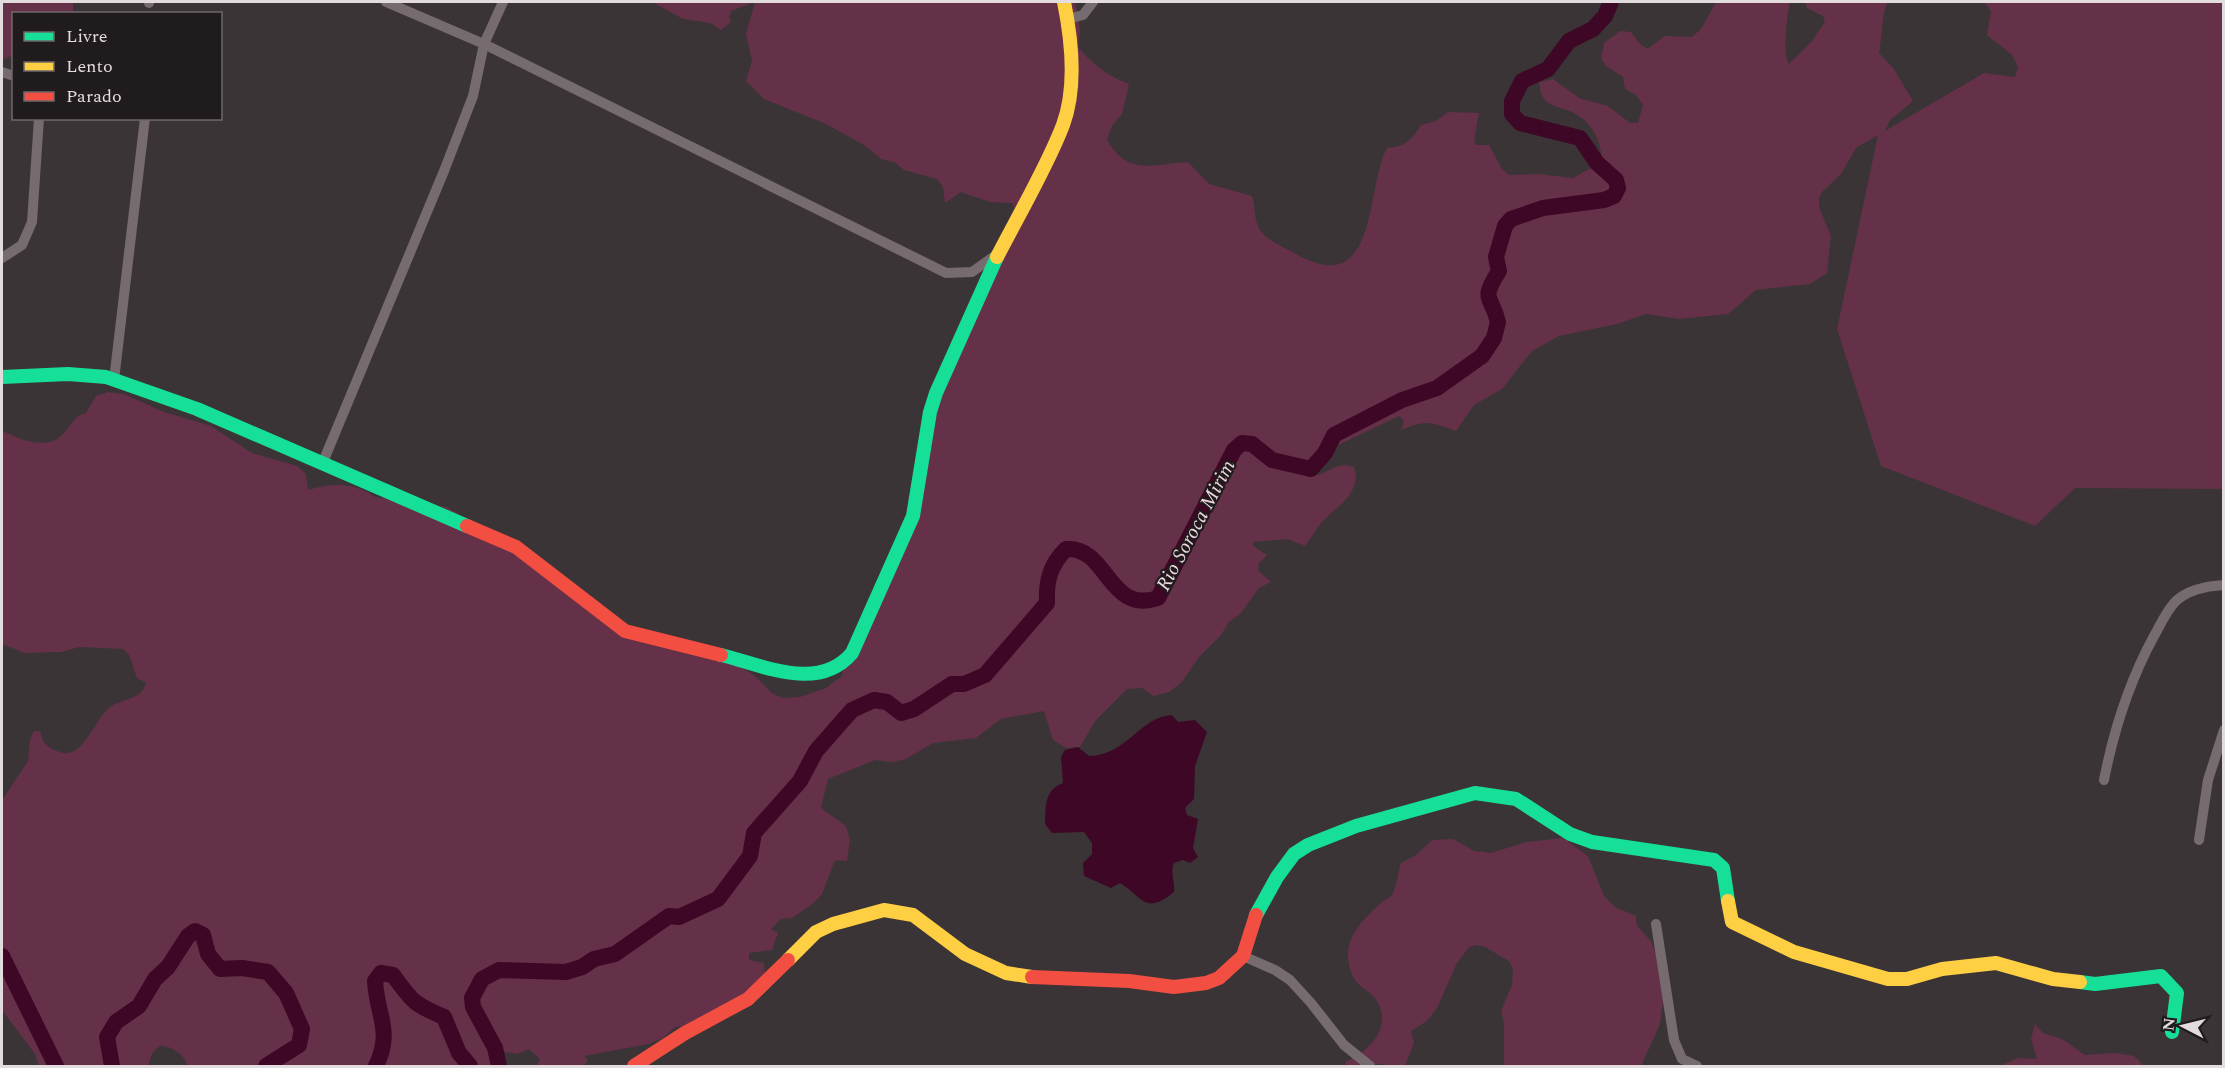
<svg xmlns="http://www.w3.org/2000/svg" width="2225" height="1068" viewBox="0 0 2225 1068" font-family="Spectral,serif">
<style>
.green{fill:#643148}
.water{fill:#3e0725}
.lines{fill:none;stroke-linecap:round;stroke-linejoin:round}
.river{stroke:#3e0725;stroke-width:16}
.street{stroke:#766b6f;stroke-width:10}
.fast{stroke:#16e098;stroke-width:14}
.slow{stroke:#ffcf43;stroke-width:14}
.jam{stroke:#f24e42;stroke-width:14}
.labels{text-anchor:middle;stroke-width:4.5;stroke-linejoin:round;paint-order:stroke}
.water-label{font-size:20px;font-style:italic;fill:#f0d7e0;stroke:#201b1d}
</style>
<rect width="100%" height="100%" fill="#3a3437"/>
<g class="green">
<path d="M2,2h71v11l-59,1 -1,41 -11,5z"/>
<path d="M652,2h423l5,28 -2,17c13,16 31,30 51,37l-7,30 -10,12 -5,14c22,37 45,24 81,22l21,22 43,12c3,9 2,19 5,27 4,16 27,24 39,31 83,47 69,-66 91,-106 18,-1 25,-8 34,-23l15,-4 12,-9 31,1 -5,28 2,4h13l13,24 7,6 29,-1 35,4 29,-16c-1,-25 -12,-43 -35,-52 -9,-3 -20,-5 -25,-14 -2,-4 -2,-10 -3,-14l14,-3 26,19 29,8 22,17h8l5,-18 -7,-10 -11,-6 -2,-12 -17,-11 -5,-7 3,-16 16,-12 11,1 10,13 7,4 16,-13 28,1 9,-8 15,-27h74c-3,13 -8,52 -1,62l22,-22 14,-20 -2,-6 -16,-8 -2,-6h83c-6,7 -6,39 -9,51l15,16 19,32 -23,19 -5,11 99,-58 31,4 3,-10 -6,-12 -25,-20 4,-24 -7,-9h239v487l-148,-1 -40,38 -154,-60 -44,-137 41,-194 -22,13 -15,26 -18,17 -4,7v9l12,29 -4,37 -17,11 -54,6 -28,24 -49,5 -33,-5 -29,10 -58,12 -27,15 -30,38 -28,16 -18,26c-25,-9 -30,-12 -55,-1l3,-9 -5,-5 -63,30 -28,26 -1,5c19,0 28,-17 47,-10 9,25 -17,39 -32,55 -6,7 -11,16 -17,24l-17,-7 -35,3v4l14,9 -8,8 -1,7 13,12 -12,6 -18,25 -12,9 -8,13 -22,22 -18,26 -12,9 -15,4 -12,-8 -15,1 -32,32 -15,26 -14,1 -13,-8 -9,-29 -43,8 -25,19 -43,5 -27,16 -14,3 -17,-2 -47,19 -7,29 25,18 4,14 -3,21 -10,-1 -3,2 -12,32 -7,8 -23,16 -11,1 -10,10 7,4 -6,17 -23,3v7l15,3 1,10 -36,35 -24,16 -30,3 -12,11 -14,6 -65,12 4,4 -4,6h-47l3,-7 -11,-10 -12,5 -18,-3 3,15h-314c-5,-12 -14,-20 -29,-20l-7,8 -4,12h-109l-4,-12 -33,-44v-210l26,-39 2,-21 4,-9h6c2,10 6,16 17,20 26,12 35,-29 52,-43 12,-10 32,-7 37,-25l-9,-5 -8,-23 -6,-6 -44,-2 -18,5 -36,1 -23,-9v-209l2,-4c15,9 44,19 58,4 10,-9 10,-18 24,-22l10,-17 12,-4 16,2 40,18 47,14 41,27 45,13 9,8 2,16c24,-7 46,-8 67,7l72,10 101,63 67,58 115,32 25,16 18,18 10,4 17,-1 26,-9 16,-12 2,-15 71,-146 20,-128 18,-49 1,5 60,-135 -2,-5 -22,-1 -29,-10 -16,11 -2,-16 -6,-8 -33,-9 -10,-8 -13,-3 -17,-14 -38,-21 -62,-25 -18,-18 6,-20 -6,-27 9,-32 -24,9 -2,6 2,5 -10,8 -11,-7 -27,-4z"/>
<path d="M1563,838l25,18 16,40 11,11 21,9 1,10 14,15 9,23 4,29 -4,31 -19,42h-137v-43l-3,-12 11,-26 1,-16 -4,-8 -24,-14 -8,-2 -8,2 -12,16 -20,45 -10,13 -16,10 3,12 -9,23 -29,-2 -5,2h-24l-2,-4c21,-9 46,-31 34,-57 -9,-20 -29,-14 -31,-49 -1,-21 18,-40 33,-53 3,-3 9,-5 11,-8 5,-8 6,-23 9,-32l15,-8 16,-15 21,-1 21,12 17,2 35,-11z"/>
<path d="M2035,1024l8,9 19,6 23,16 30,-2 19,3 10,10h-141l1,-2 14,-6 19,1 -6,-20z"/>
</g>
<path class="water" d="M1172,715l6,7 17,-2 12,12 -12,34 -1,33 -9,9 2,7 11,4 -5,29 5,9 -8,6 -7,-3 -9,3c-4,10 1,18 0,29 -29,24 -31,5 -54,-9l-9,5 -27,-12 -1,-13 9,-9v-11l-8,-11 -32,1 -7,-9c1,-18 -1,-34 18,-41l-2,-26 4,-7 13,-3 11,9c39,-1 50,-39 83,-41z"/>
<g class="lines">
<g class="river">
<path d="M2,956l54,110"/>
<path d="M112,1066l-5,-29 9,-15 23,-16 16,-27 13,-12 20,-31 7,-5 8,4 5,19 12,15 22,-1 26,4 18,21 16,36 -3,16 -33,21"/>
<path d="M376,1066c17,-36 1,-49 -1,-85l6,-8 12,2c19,26 20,29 51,42l15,36 11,13"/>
<path d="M499,1066l-4,-18 -22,-41 -1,-9 10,-19 17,-9 67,2 16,-5 12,-8 21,-5 54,-38 10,1 39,-18 32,-43 4,-23 46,-52 16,-30 36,-41 22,-10 13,2 14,11 13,-4 38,-25h12l21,-9 62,-72c-1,-22 3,-38 19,-54 42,-3 42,66 92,49l76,-148 8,-7 10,1 20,16 39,9 14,-16 9,-18 68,-35 35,-12 45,-32 12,-18 4,-16c-7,-28 -18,-21 1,-51l-3,-14 9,-31 6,-7 32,-11 61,-8 10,-4 4,-8 -2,-8 -19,-17 -17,-25 -60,-15 -8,-9v-13l10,-20 26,-12 21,-28 24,-12 12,-13 6,-14"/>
</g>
<g class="street">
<path d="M386,2l98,42 462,229 26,-1 24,-17"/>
<path d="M149,3v-1"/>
<path d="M1068,19l15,-4 10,-13"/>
<path d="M2,72l12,4"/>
<path d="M2,258l20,-13 10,-23 7,-104"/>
<path d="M114,380l31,-262"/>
<path d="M323,462l121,-291 29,-75 11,-52 19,-42"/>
<path d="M2104,780c10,-51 25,-98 50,-144 7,-12 12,-25 22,-35 13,-12 31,-15 48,-16"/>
<path d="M2199,840l9,-60 16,-50"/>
<path d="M1656,924l18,116 8,19 15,7"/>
<path d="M1243,956l32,14 15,10 21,23 33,42 26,21"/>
</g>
<g class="fast">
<path d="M2,377l66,-3 38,3 91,32 270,117"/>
<path d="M721,655c42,10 97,38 131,-2l61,-137 17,-104 6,-19 61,-136"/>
<path d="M1256,915l21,-38 17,-23 14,-9 48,-19 119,-33 41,6 54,35 22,8 122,18 9,8 5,33"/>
<path d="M2080,982l15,2 66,-8 16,17 -5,39"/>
</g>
<g class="slow">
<path d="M997,257c21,-41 50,-90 66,-132 14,-38 9,-84 1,-123"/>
<path d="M1728,901l4,21 62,30 94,27h19l35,-10 54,-6 57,16 27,3"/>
<path d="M788,960l28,-28 17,-8 51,-14 29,5 52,39 41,19 26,4"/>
</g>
<g class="jam">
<path d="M467,526l49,21 109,84 96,24"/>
<path d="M1032,977l97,4 45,6 32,-4 13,-5 24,-22 13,-41"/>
<path d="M634,1066l51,-33 63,-34 40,-39"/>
</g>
</g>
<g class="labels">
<g class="water-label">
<text transform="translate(1195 525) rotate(-62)" y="7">Rio Soroca Mirim</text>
</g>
</g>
<rect width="2225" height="1068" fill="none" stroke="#e2dcde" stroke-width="6"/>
<rect x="12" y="12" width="210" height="108" fill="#201b1d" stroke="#6e686a" stroke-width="1.5"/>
<rect x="24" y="32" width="30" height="9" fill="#16e098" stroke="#6e686a" stroke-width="1.5"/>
<text x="66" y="42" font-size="18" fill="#e2dcde">Livre</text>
<rect x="24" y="62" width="30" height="9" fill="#ffcf43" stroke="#6e686a" stroke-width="1.5"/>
<text x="66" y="72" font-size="18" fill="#e2dcde">Lento</text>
<rect x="24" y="92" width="30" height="9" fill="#f24e42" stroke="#6e686a" stroke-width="1.5"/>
<text x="66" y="102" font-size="18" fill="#e2dcde">Parado</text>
<g transform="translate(2183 1026) rotate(277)" stroke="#201b1d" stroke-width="4.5" paint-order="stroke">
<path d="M0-4.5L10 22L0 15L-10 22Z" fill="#e2dcde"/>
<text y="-9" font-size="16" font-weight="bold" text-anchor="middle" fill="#e2dcde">N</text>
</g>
</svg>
